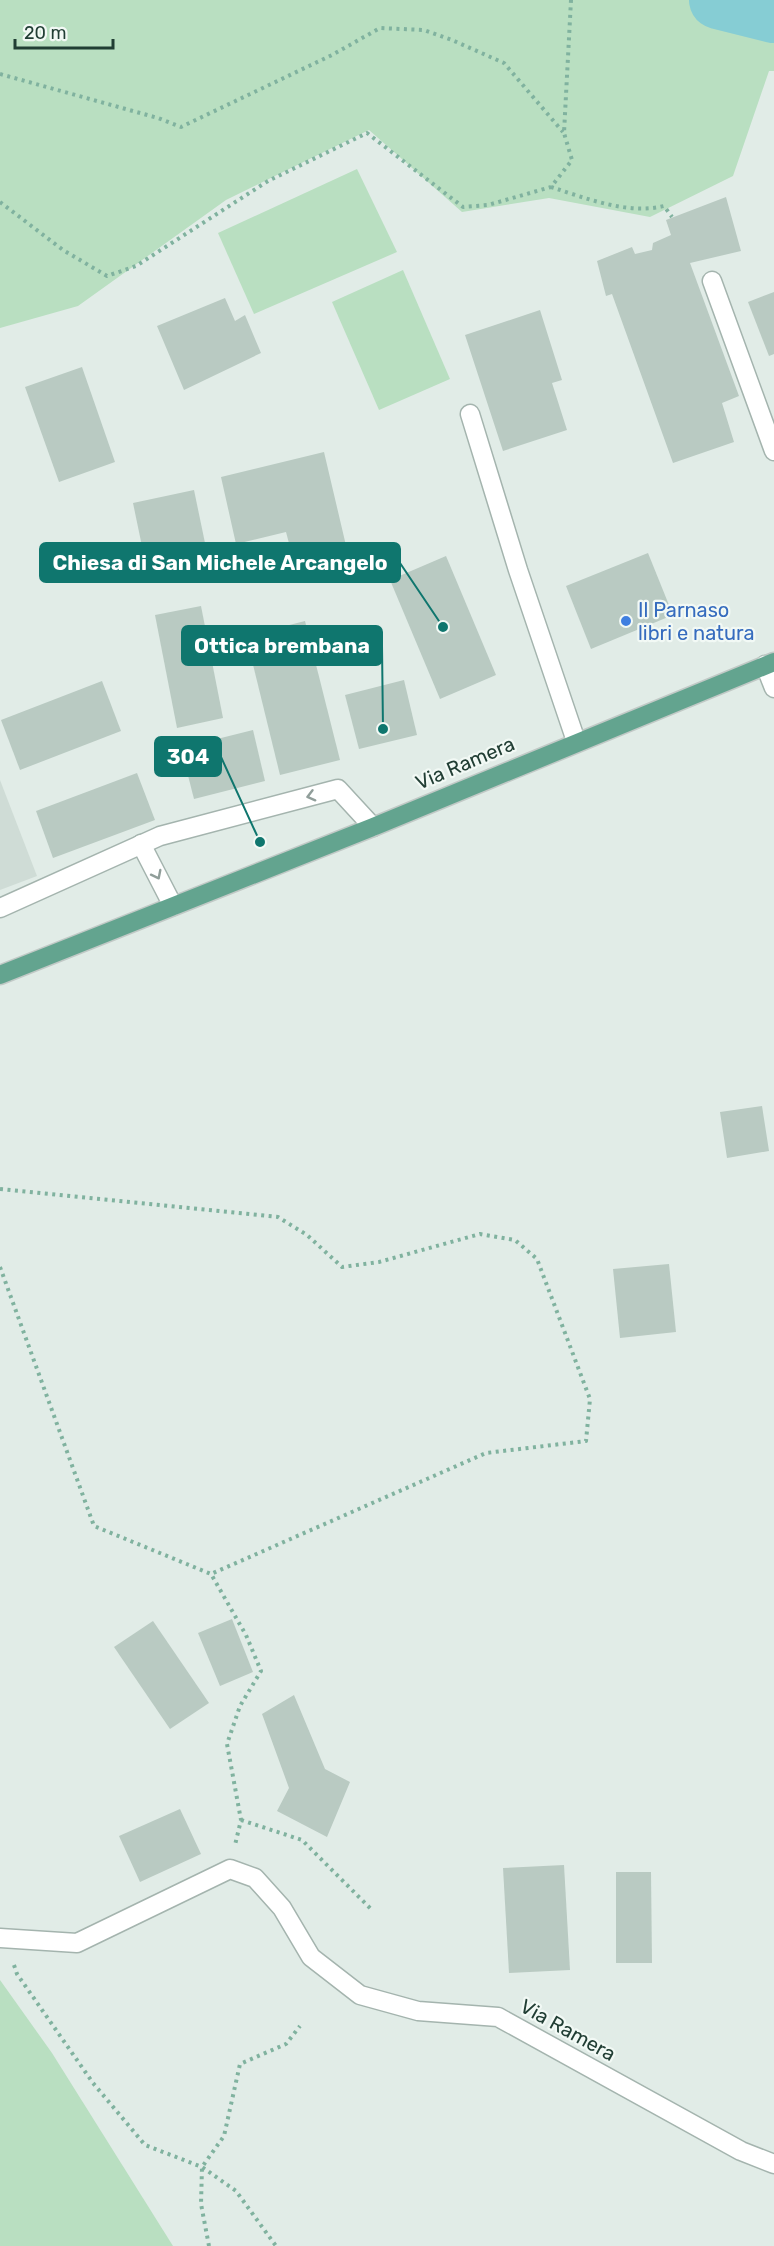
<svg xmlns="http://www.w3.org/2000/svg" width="774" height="2246" viewBox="0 0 774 2246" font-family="Rubik,sans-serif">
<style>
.built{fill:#cfdcd6}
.green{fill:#b9dfc1}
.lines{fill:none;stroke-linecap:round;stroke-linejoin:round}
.river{stroke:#86cdd4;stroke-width:58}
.building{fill:#b9cac2}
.street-casing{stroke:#a4b4ae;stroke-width:21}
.primary-casing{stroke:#c1c9c6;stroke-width:21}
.path{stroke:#80b29f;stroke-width:4;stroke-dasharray:3 4.5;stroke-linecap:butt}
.street{stroke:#fff;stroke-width:18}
.primary{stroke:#63a48f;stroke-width:18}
.oneway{stroke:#909e9a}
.shop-dot{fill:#3f7fe0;stroke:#f2f9f5;stroke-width:2}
.labels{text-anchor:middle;stroke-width:4.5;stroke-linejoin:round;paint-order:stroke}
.shop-label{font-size:20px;fill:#366cbe;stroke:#f2f9f5;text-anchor:start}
.street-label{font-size:20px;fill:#213e34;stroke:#f2f9f5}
.leader{fill:none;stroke:#0f766e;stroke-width:2}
.callout-dot{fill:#0f766e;stroke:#f2f9f5;stroke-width:2}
.callout{fill:#0f766e;stroke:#0f766e;stroke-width:2}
.callout-label{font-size:21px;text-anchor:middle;font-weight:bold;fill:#fff}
</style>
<rect width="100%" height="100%" fill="#e1ece7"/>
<path class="built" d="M0,780l37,96 -37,14z"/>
<g class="green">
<path d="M0,0h774v71h-5l-36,105 -83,41 -101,-19 -87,14 -93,-82 -143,70 -148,106 -78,22z"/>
<path d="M357,169l40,83 -143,62 -36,-81z"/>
<path d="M403,270l47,109 -71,31 -47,-108z"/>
<path d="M0,1980l52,73 121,193h-173z"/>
</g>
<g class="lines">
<path class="river" d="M718,0l56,14"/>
</g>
<g class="building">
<path d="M726,197l15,54 -51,12 49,133 -17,7 12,39 -61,21 -61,-169 -6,2 -9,-35 35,-14 3,7 17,-4 1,-7 18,-8 -5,-15z"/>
<path d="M774,292v62l-5,2 -21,-54z"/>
<path d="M225,298l10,23 10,-6 16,38 -77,37 -27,-64z"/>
<path d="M540,310l22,70 -10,3 15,47 -64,21 -38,-116z"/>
<path d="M82,367l33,95 -56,20 -34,-95z"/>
<path d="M324,452l24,102 -53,12 -9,-34 -50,12 -15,-67z"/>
<path d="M194,490l16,77 -61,13 -16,-77z"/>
<path d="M648,553l25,62 -82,34 -25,-63z"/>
<path d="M446,556l50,119 -56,24 -50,-119z"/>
<path d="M201,606l22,112 -46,10 -22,-113z"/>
<path d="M305,621l35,139 -60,15 -34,-139z"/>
<path d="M404,680l13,55 -58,14 -14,-54z"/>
<path d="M102,681l19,50 -101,39 -19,-50z"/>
<path d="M253,730l12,51 -71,18 -13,-51z"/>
<path d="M137,773l18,47 -102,38 -17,-47z"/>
<path d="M762,1106l7,45 -42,7 -7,-46z"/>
<path d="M669,1264l7,68 -56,6 -7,-69z"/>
<path d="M232,1619l21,53 -33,14 -22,-53z"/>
<path d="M153,1621l56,82 -39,26 -56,-82z"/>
<path d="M294,1695l31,74 25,13 -23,55 -50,-26 12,-23 -27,-74z"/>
<path d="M180,1809l21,45 -61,28 -21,-46z"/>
<path d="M564,1865l6,105 -61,3 -6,-105z"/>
<path d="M616,1872h35l1,91h-36z"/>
</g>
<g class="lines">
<g class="street-casing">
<g id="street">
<path d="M712,281l62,170"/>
<path d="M470,414l48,156 58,171"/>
<path d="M765,665l9,23"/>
<path d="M141,844l32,62"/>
<path d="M0,908l160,-72 178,-47 35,38"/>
<path d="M0,1938l77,5 153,-74 25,9 27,30 29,49 49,38 58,16 80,6 243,134 33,13"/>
</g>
</g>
<g class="primary-casing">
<path id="primary" d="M0,975l373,-148 401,-165"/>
</g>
<g class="path">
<path d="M0,74l158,44 23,9 151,-72 48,-27 44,2 28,10 52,23 59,69"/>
<path d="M551,187c34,11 77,28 113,19l8,11"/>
<path d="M0,202l63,48 44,26 29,-10 132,-85 99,-48 96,74 25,-2 63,-18 21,-27 -8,-27 7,-133"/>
<path d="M0,1189l278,28 29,18 35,32 37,-5 101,-28 35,6 22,19 53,140 -4,42 -100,12 -275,121"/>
<path d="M0,1267l94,259 117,48 35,61 15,36 -21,35 -13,38 14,76 -6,25"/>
<path d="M241,1820l61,20 70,70"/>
<path d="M14,1965l3,9 76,109 52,62 57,22 34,24 40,55"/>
<path d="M209,2246l-8,-42 1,-37 22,-31 16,-72 46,-20 14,-18"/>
</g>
<use href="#street" class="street"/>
<use href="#primary" class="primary"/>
</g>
<defs><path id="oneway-chevron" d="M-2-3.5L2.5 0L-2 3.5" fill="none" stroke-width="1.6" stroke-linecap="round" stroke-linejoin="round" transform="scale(1.5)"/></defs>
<g class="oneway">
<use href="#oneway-chevron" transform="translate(311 796) rotate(165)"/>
<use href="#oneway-chevron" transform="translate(157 875) rotate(63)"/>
</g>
<circle class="shop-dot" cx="626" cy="621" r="6"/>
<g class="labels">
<g class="shop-label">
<text x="638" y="617">Il Parnaso<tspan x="638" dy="23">libri e natura</tspan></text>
</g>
<g class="street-label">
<text transform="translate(465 763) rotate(-23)" y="7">Via Ramera</text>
<text transform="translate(568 2030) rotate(29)" y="7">Via Ramera</text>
</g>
</g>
<path class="leader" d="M443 627L400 563M383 729L382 646M260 842L221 757"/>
<g class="callout-dot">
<circle cx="443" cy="627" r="6"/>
<circle cx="383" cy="729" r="6"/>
<circle cx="260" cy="842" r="6"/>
</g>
<g class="callout">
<rect x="40" y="543" width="360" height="39" rx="6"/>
<rect x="182" y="626" width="200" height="39" rx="6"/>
<rect x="155" y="737" width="66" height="39" rx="6"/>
</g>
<g class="callout-label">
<text x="220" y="570">Chiesa di San Michele Arcangelo</text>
<text x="282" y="653">Ottica brembana</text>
<text x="188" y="764">304</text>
</g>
<path d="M15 39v9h98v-9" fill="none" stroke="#213e34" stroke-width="3"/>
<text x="24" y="39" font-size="18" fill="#213e34" stroke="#f2f9f5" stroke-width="4.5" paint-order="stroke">20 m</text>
</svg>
